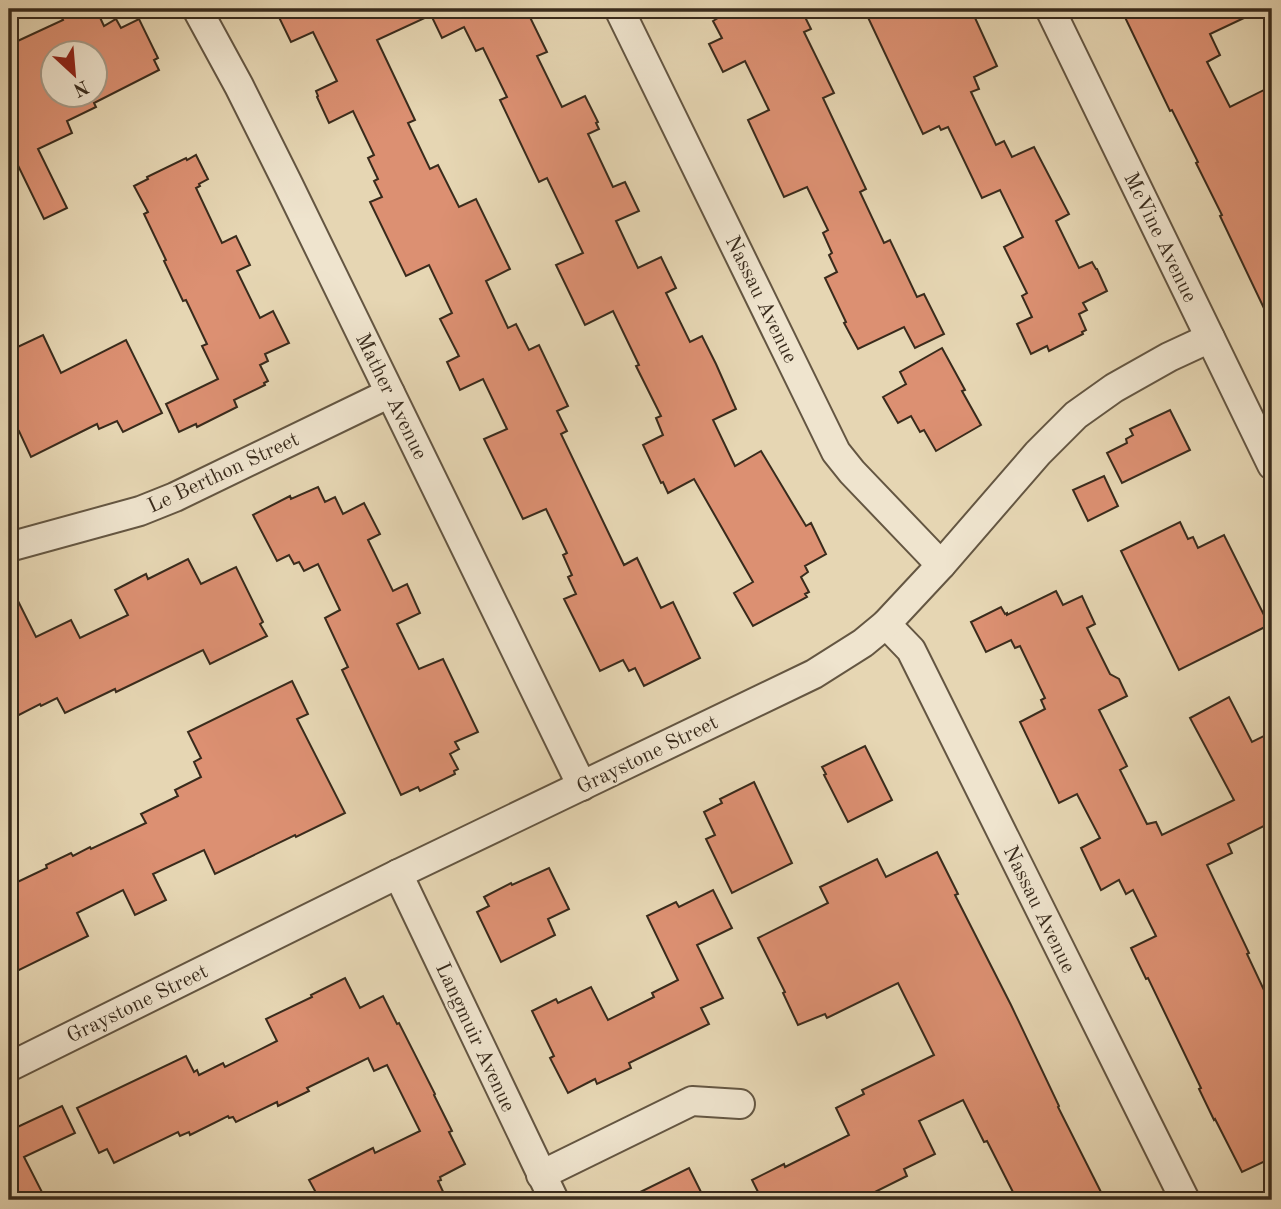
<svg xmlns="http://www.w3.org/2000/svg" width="1281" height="1209" viewBox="0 0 1281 1209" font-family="'Old Standard TT',serif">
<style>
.building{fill:#dc9072;stroke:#392b1c;stroke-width:2;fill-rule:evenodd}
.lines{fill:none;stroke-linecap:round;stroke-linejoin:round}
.minor-casing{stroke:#645642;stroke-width:32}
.minor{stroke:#efe4ce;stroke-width:28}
.labels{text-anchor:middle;stroke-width:5;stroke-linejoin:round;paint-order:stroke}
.street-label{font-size:21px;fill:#392b1c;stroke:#efe4ce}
</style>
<rect width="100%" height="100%" fill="#e6d6b3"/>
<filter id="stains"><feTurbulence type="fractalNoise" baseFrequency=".00286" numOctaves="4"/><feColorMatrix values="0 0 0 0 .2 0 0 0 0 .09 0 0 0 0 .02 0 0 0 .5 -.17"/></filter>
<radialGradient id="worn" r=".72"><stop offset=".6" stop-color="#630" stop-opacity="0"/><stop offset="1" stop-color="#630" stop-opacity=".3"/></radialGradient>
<g class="building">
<path d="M79,9h17l8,17 12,-7 5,9 18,-9 19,39 -4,2 5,10 -65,33 2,4 -29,14 5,12 -34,16 29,59 -23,11 -35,-72v-102l54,-25 -1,-2zM52,52h42v42h-42z"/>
<path d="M275,9h251l21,43 -10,4 25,51 23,-11 13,26 -2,1 3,6 -11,5 25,53 12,-5 14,29 -23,10 22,47 23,-11 15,31 -10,5 24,49 12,-6 14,28 20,45 -23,11 22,46 26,-15 45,75 5,-3 15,31 -21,12 3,6 -7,5 8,15 -4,2 2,3 -54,29 -19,-33 19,-11 -59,-103 -26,14 -5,-11 -2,1 -18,-38 20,-10 -7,-17 5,-2 -25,-50 3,-1 -26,-54 -28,14 -29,-60 27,-12 -36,-75 -8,4 -39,-82 7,-3 -24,-49 -7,3 -12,-24 -22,11 -11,-23 -54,25 38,80 -7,3 22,46 8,-4 21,42 17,-8 34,70 -24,12 22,47 8,-4 13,26 10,-5 29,61 -11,5 10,20 -6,3 63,131 13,-7 24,50 12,-6 27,56 -56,28 -9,-18 -6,3 -6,-11 -23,11 -36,-72 12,-5 -8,-17 4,-2 -9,-20 4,-2 -21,-44 -23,10 -39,-80 23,-10 -24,-50 -23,11 -13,-28 12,-6 -19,-37 12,-6 -23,-48 -23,11 -36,-74 12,-5 -8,-16 4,-2 -10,-21 6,-3 -21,-44 -24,12 -12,-26 1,-1 -2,-5 21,-10 -24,-49 -22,10z"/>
<path d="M713,9h88l10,20 -7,3 30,61 -11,5 43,91 -6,3 24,51 6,-3 27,57 7,-3 20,40 -29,14 -11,-21 -46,22 -14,-26 2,-1 -21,-44 12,-6 -8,-17 3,-2 -9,-20 5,-3 -21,-43 -23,10 -36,-77 21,-10 -24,-49 -22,11 -14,-28 13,-6 -9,-17 5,-3z"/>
<path d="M864,9h107l26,57 -23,11 5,12 -8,3 25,53 8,-4 8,16 22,-10 35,67 -13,7 23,47 13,-6 4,7h1l10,22 -24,12 4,7 -8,4 7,16 -4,2 1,2 -34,17 -2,-5 -16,8 -14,-30 15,-7 -10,-21 5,-3 -23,-46 19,-10 -23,-47 -18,8 -34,-71 -7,3 -2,-4 -16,8z"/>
<path d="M1121,9h142l-53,25 10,21 -13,7 23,45 42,-21v239l-52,-109 2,-1 -26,-52 2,-1 -26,-52 -2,1z"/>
<path d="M196,155l12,24 -9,5 1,2 -4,2 26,55 14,-7 14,29 -13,6 23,47 13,-7 16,32 -24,11 3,7 -8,4 8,16 -4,2 1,2 -31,15 3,7 -40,20 -1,-3 -17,8 -13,-28 52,-25 -16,-33 5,-2 -21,-44 -3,1 -19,-40 2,-1 -22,-46 4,-2 -14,-26 14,-7 -1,-2 39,-19 1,2z"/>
<path d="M43,335l18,38 65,-33 36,73 -39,19 -6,-11 -18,8 -2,-5 -66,33 -12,-26 -10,5v-85z"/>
<path d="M942,348l23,42 -3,1 19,34 -45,26 -12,-21 -4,2 -9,-16 -13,7 -15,-26 23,-13 -6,-12z"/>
<path d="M1170,410l20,40 -68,33 -15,-30 20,-10 -1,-4 7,-4 -3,-6z"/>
<path d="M1104,476l14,30 -30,15 -15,-31z"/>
<path d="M318,487l7,15 10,-5 8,17 21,-11 16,31 -12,6 25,51 14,-7 13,29 -23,11 22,45 24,-10 35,73 -23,10 4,7 -9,5 8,15 -4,2 1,3 -35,17 -2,-4 -17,8 -59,-125 6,-3 -23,-49 15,-8 -22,-46 -14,7 -5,-9 -5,2 -5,-9 -12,6 -24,-46 37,-19 1,3z"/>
<path d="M1180,522l8,17 5,-2 5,11 26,-13 45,90 -90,45 -58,-119z"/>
<path d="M188,559l13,25 35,-17 27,55 -3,2 7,12 -57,28 -7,-14 -87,42 -1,-3 -50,24 -8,-15 -16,8 -1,-2 -31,16v-137l27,54 35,-17 9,18 48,-23 -13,-25 31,-16 2,5z"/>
<path d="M1056,591l7,14 19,-9 13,28 -8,4 23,46 9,5 8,17 -28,14 28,56 -7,4 27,54 9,-2 6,13 72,-35 -44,-82 39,-21 23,45 20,-10v90l-44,22 4,9 -25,12 42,88 -2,1 25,53v151l-30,14 -27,-53 -1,1 -15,-31 2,-1 -53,-110 -2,1 -15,-31 25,-12 -23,-46 -7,4 -7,-14 -18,10 -20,-42 19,-10 -23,-44 -18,9 -39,-81 25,-13 -4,-9 4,-2 -25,-52 -5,2 -4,-8 -25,12 -15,-30 30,-15 4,7 2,-1v2z"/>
<path d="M292,681l16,33 -11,5 48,94 -49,24 -1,-2 -80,39 -11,-24 -51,24 13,26 -31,15 -12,-25 -46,23 11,23 -79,39v-89l38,-18 -1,-3 25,-12 2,3 17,-9 1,2 55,-26 -5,-9 37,-18 -3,-6 26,-13 -7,-15 7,-4 -13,-26z"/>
<path d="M865,746l27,54 -44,22 -24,-47 2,-1 -4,-7z"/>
<path d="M754,782l38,81 -60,30 -26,-54 9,-4 -11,-23 18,-9 -2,-4z"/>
<path d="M937,852l21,42 -3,1 56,110 48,101 -1,1 47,93h-88l-30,-59 -3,1 -21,-42 -44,21 16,33 -31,15 3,7 -48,24h-97l-10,-20 32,-16 1,3 64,-32 -13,-27 28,-14 -2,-4 72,-35 -36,-72 -71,35 -2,-4 -27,11 -15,-32 2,-1 -27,-54 70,-35 -8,-16 57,-28 9,18z"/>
<path d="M549,868l20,41 -21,10 7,16 -54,27 -24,-50 12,-6 -5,-9 27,-14 1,2z"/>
<path d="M713,890l19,38 -35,17 26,53 -22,10 8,16 -80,39 2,5 -34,16 -2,-5 -27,14 -18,-35 4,-2 -22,-45 24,-12 2,4 33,-16 17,33 46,-23 -2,-4 26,-13 -31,-64 29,-14 3,5z"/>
<path d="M345,978l15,30 23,-12 14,28 2,-1 36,71 -1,1 18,36 -3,1 16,32 -25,13 1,3 -3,1 9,19h-127l-11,-20 64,-32 2,5 45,-22 -33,-66 -13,6 -6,-13 -61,30 2,3 -31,15 -1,-4 -41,20 -3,-5 -4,1 -1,-2 -38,19 -1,-3 -9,4 -2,-4 -64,31 -7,-14 -8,4 -22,-45 109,-52 8,16 3,-2 2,5 24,-12 2,4 52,-26 -11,-22 46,-22 -1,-2z"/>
<path d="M62,1106l13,27 -51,24 22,43h-37v-76l2,6z"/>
<path d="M689,1168l16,32h-81z"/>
</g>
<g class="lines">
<g class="minor-casing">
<g id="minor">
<path d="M197,9l42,77 48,96 295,604"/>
<path d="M619,9l217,443 16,20 89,93"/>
<path d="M1050,9l222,456"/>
<path d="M9,547l131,-36 35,-14 215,-104"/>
<path d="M886,624l25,26 274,550"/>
<path d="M398,874l156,326"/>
<path d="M9,1067l389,-193 416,-200 49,-31 23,-19 55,-59 97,-112 38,-38 38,-27 55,-31 41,-19"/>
<path d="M541,1175l151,-74 48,3"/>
</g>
</g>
<use href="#minor" class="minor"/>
</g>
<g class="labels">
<g class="street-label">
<text transform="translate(1161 237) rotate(64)" y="7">McVine Avenue</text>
<text transform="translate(762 299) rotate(64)" y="7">Nassau Avenue</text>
<text transform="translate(392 396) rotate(64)" y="7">Mather Avenue</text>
<text transform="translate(223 472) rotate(-25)" y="7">Le Berthon Street</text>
<text transform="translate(647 754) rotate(-26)" y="7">Graystone Street</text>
<text transform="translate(1040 909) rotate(64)" y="7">Nassau Avenue</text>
<text transform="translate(137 1003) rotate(-26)" y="7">Graystone Street</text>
<text transform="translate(476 1037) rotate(65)" y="7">Langmuir Avenue</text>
</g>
</g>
<rect width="1281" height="1209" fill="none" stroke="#e6d6b3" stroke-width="35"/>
<rect x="10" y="10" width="1260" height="1188" fill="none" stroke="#392b1c" stroke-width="3.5"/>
<rect x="18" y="18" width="1246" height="1174" fill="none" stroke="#392b1c" stroke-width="2"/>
<g transform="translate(74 74) rotate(154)"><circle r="33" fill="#efe4ce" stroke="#a69a87" stroke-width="2"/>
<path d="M0-5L12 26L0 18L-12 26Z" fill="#8f2418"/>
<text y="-10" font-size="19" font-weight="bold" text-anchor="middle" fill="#392b1c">N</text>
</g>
<rect width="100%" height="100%" filter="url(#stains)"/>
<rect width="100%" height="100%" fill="url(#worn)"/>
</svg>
